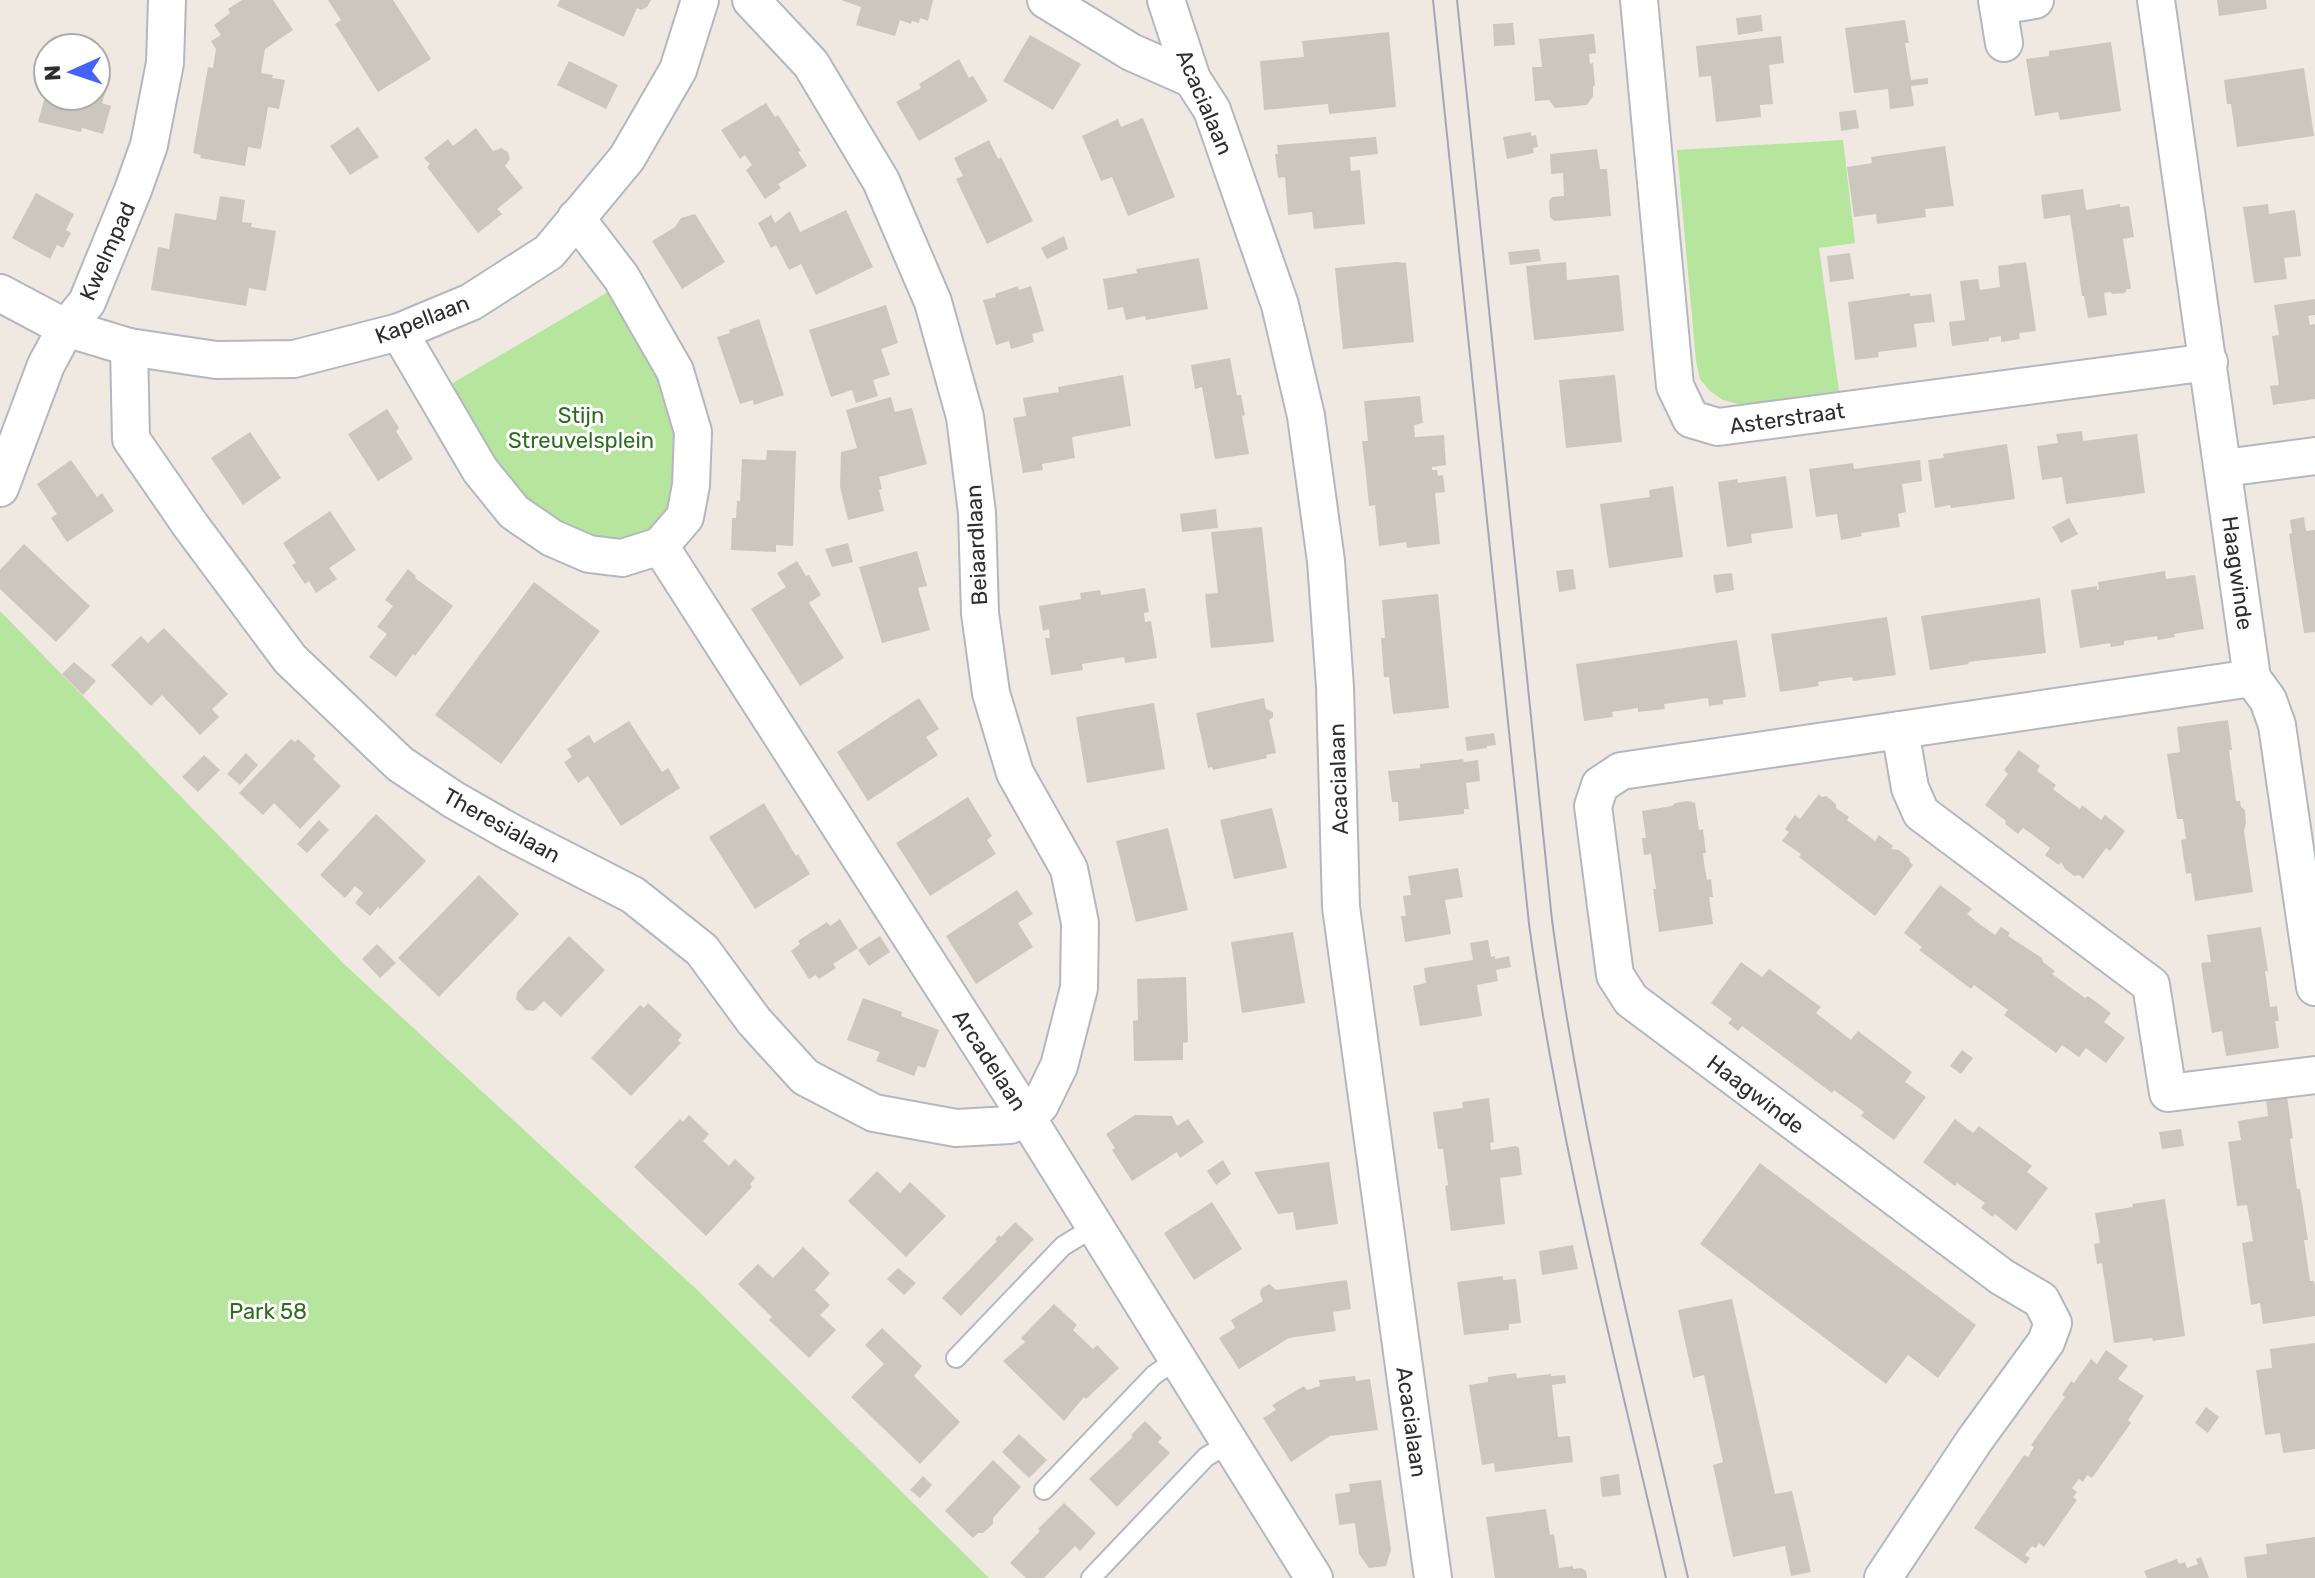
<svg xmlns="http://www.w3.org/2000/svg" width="2315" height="1578" viewBox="0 0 2315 1578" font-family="Rubik,sans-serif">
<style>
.green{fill:#b6e59e}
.building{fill:#cbc7bf}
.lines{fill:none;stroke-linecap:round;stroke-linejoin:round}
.lane-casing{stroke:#b4b7c1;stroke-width:22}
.street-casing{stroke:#b4b7c1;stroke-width:40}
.lane{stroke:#fff;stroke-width:18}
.street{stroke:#fff;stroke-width:36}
.tram{stroke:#a3a6b8;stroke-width:2}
.labels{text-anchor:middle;stroke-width:6;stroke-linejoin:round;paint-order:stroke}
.street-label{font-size:22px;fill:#2e2e2e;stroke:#fff}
.park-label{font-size:22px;fill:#2c6e1b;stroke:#fff}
</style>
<rect width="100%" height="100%" fill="#efe9e1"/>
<g class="green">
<path d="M1843,140l12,103 -36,5 20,143 -97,14 -19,-5 -13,-9 -10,-12 -4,-18 -19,-211z"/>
<path d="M608,292l60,99 11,33 -5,84 -20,27 -41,10 -52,-17 -52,-41 -63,-100z"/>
<path d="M0,611l344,353 350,323 295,291h-989z"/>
</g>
<g class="building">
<path d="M242,0h31l20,30 -28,19 -4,24 12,2 -1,3 13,2 -6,29 -11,-2 -7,42 -13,-2 -3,19 -45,-8 1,-3 -8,-2 15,-86 5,1 3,-19 -5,-8 10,-6 -7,-10 16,-12 -2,-4z"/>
<path d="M328,0h65l38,59 -53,33 -43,-68 6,-4z"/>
<path d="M560,0h91l-4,7 -6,3 -4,-2 -13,29 -67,-31z"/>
<path d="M841,0h92l-5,21 -8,-3 -1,5 -7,-2 -1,3 -11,-4 -5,16 -39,-11 5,-18z"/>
<path d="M2217,0h49l1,9 -48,7z"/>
<path d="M1761,15l2,16 -25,4 -2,-17z"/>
<path d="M1905,20l4,23h-4l6,37 17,-2v6l-17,2 3,20 -24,3 -2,-20 -34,4 -9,-65z"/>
<path d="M1513,23l2,22 -21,1 -1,-22z"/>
<path d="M1389,32l7,75 -67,7 -1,-10 -64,6 -4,-49 44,-4 -2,-16z"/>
<path d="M1594,34l2,19 -7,1 1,10 3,-1 2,23h-2v10l-6,9 -32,3 -6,-8 -14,1 -3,-34h10l-3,-28z"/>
<path d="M1030,35l51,29 -28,46 -50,-29z"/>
<path d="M1781,36l3,27 -15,2 4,39 -13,1 1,12 -45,5 -5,-46 -12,1 -3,-31z"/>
<path d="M2111,42l10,69 -61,9 -2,-8 -23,4 -9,-57 23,-3v-5z"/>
<path d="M959,59l10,19 4,-2 15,25 -69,40 -23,-39 25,-14 -2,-4z"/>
<path d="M569,61l49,24 -12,24 -49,-24z"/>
<path d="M2304,68l10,68 -77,11 -6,-43h-4l-3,-24z"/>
<path d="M96,74l14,3 -8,26 9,3 -8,28 -21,-6 -1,4 -43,-10 9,-33 1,7h48z"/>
<path d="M766,103l9,14 3,-2 23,36 -3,1 9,14 -29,18 3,4 -16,11 -19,-29 6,-5 -7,-10 -5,4 -19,-29z"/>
<path d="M1856,110l3,18 -18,3 -2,-19z"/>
<path d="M1143,118l32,79 -47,19 -16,-39 -11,4 -19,-45 36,-17 3,8z"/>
<path d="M358,127l21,30 -29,18 -20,-29z"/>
<path d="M476,128l17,23 8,-3 7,4 2,7 -5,7 18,22 -26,21 5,5 -24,19 -51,-66 3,-3 -6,-6 24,-19 5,7z"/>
<path d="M1531,132v4l5,-1 2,12 -5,1 1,5 -27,6 -4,-22z"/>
<path d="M1376,137l2,17 -28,3 1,14 9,-1 5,54 -51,5 -2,-17 -24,3 -3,-38 -7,1 -3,-24h3l-1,-9z"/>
<path d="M989,140l9,19 3,-2 32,64 -46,23 -31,-65 7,-3 -9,-18z"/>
<path d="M1945,146l9,60 -29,3 1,8 -49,7 -1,-10 -22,3 -7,-50 25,-4 -1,-6z"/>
<path d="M1597,149l3,20h7l4,47 -57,5 -4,-4 -1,-16 3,-4 12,-1 -1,-23 -12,1 -1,-20z"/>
<path d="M2083,189l3,21 34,-6v3l9,-1 5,31 -11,2 8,50h-4l-2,4 -12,1 -3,-2 -6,1 3,22 -19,3 -4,-22h-2l-12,-81 -26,4 -3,-24z"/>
<path d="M36,193l38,21 -8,16 5,3 -8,15 -6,-3 -7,14 -38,-21z"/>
<path d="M220,196l25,4 -3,22 10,1 -1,4 25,4 -10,60 -17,-3 -3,18 -95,-16 7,-43 11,2 6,-36 41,7z"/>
<path d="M2268,204l1,10 26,-4 6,46 -17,2 3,21 -33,4 -11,-76z"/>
<path d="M846,210l27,57 -57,28 -15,-31 -12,6 -13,-25 -5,3 -13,-25 13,-8 4,8 15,-12 10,21z"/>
<path d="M695,214l30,48 -43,27 -30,-48 23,-14 6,-9z"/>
<path d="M1064,236l4,13 -21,10 -6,-11z"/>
<path d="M1539,249l2,12 -31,4 -2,-13z"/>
<path d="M1850,253l4,26 -24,3 -3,-26z"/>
<path d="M1199,258l9,51 -62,11 -1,-4 -19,4 -3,-13 -15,3 -5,-31 34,-6 -1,-4z"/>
<path d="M1397,262l9,1 8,79 -71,7 -8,-81z"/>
<path d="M1566,262l1,18 52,-5 5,56 -90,9 -8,-74z"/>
<path d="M2026,262l10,69 -17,2 1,6 -19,3v-6l-12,2v3l-37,5 -3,-24 16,-2 -5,-39 18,-2 2,11 20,-3 -2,-21z"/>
<path d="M1018,286l1,4 12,-4 13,45 -12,3 2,8 -23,7 -2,-8 -13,4 -13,-45 13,-3 -1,-3z"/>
<path d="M1910,293v3l21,-2 4,28 -21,2 3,23 -39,5 1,5 -24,3 -7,-58z"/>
<path d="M2315,299v16l-7,1 2,9 5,-1v75l-42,6 -3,-19 9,-1 -7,-49 7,-1 -5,-30z"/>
<path d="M886,305l12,38 -17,6 9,26 -17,5 5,16 -22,7 -4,-13 -21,7 -22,-67z"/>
<path d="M759,319l25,76 -30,10 -1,-5 -13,4 -23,-67 13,-4 -1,-3z"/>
<path d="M1230,358l7,37h4l4,20 -3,1 7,38 -34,5 -13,-72 -7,2 -4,-24z"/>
<path d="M1123,375l8,51 -59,11 3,21 -33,6 1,6 -20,3 -10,-55 13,-2 -3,-18 36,-6 -1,-5z"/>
<path d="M1615,375l7,67 -56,6 -7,-68z"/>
<path d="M1420,396l3,27 -9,2 1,12 29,-2 2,30 -14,2v3h5l1,6 5,-1 2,17 -10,1 5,51 -33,4 -1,-6 -27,4 -4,-41 -6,1 -3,-31 -4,-34h6l-4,-40z"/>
<path d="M891,397l4,15 17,-4 15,56 -48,13 3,12 -3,1 5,21 -36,9 -8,-33 1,-35 16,-4 -11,-38z"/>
<path d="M387,409l12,19 -3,3 17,28 -35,22 -30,-47z"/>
<path d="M2082,431l1,10 54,-7 8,59 -79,11 -4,-27 -20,3 -5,-34 21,-3 -2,-9z"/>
<path d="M250,432l31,46 -38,27 -32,-47z"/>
<path d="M2007,444l8,55 -64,9 -1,-3 -15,3 -7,-48 16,-2 -1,-4z"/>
<path d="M767,450l29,1 -3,95 -17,-1v7l-45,-2 1,-30v-2h4l1,-17h3l2,-42 24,1z"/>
<path d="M71,460l26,37 5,-4 12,18 -47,31 -16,-24 6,-4 -20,-30z"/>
<path d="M1920,460l2,21 -20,3 4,28 -8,2 2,13 -39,6 1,3 -21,4 -4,-26 -21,3 -7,-48 44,-6 1,6z"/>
<path d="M1786,476l7,52 -42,6 1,9 -25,4 -9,-65 19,-3 1,4z"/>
<path d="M1673,486l10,71 -74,11 -9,-64 50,-7 -1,-7z"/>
<path d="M1216,509l2,19 -36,4 -2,-18z"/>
<path d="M330,511l26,39 -27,18 8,11 -21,14 -7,-12 -4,3 -13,-19 4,-2 -13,-20z"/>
<path d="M2304,517l2,14 9,-1v102l-11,1 -15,-99 3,-1 -2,-13z"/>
<path d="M2069,518l9,16 -17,9 -9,-16z"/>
<path d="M1262,527l12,115 -63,6 -6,-54 13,-1 -7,-61z"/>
<path d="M848,543l5,19 -21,5 -7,-18z"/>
<path d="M24,544l66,62 -34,36 -56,-53v-19z"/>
<path d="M917,551l10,35 -9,2 12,42 -48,13 -23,-76z"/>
<path d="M797,561l9,15 3,-1 12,20 -12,8 35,55 -44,28 -49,-77 35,-22 -9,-14z"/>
<path d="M408,569l8,7 -1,2 38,28 -38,50 -2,-2 -17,23 -27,-20 18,-23 -10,-7 16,-21 -8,-6z"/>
<path d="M1573,569l3,20 -17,3 -3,-21z"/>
<path d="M2165,571l1,8 29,-4 9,54 -30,5 1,3 -17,3 -1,-4 -33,5v4l-13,2 -1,-4 -30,5 -9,-58 26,-4v4l2,-1 -1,-7z"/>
<path d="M1732,573l2,17 -18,3 -3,-18z"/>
<path d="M534,582l66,49 -99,133 -66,-49z"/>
<path d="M1145,588l4,24 -5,1 1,9 6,-1 6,37 -32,5 -1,-6 -42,7 1,6 -32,5 -6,-37h5l-1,-9 -6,2 -4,-25 42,-7 -1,-6 20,-3 1,5z"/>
<path d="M1438,594l11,114 -56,6 -4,-37h-5l-3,-39h4l-3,-38z"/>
<path d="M2040,598l6,55 -78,9 1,2 -39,6 -9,-54z"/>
<path d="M1887,617l9,58 -43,6 -1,-4 -34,5 1,4 -39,6 -9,-58z"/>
<path d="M164,628l64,66 -16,15 7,8 -19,18 -38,-40 -11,11 -40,-41 30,-29 7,7z"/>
<path d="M1737,640l9,57 -23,3v4l-14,2 -1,-8 -44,6 1,5 -27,3v-4l-26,4 1,5 -29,4 -8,-57z"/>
<path d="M74,662l22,19 -13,14 -21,-21z"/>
<path d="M919,698l20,31 -13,8 12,18 -70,46 -31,-49z"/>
<path d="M1264,698l2,11 7,3v5l-4,3 7,33 -10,2 1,3 -54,12 -1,-3 -4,1 -12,-55z"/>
<path d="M1154,703l11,66 -78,14 -11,-66z"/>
<path d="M2228,720l4,30h-3l7,51h4l1,6 4,3 1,13 -2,8 9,61 -58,9 -4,-28 -5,1 -5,-34 5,-1 -3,-20h-6l-10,-65 13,-2 -3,-25z"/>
<path d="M629,721l33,51 6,-4 12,20 -59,38 -33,-50 -10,7 -14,-21 8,-5 -5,-8 22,-14 5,8z"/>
<path d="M1494,733l2,12 -9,1v2l-20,3 -2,-14z"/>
<path d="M291,739l4,3 3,-3 18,17 -3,3 28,27 -41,43 -26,-26 -11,12 -24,-22z"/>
<path d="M2019,750l21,16 -3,5 19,14 -3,4 13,10 14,10 2,-4 19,15 4,-5 20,16 -15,20 -4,-3 -23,31 -4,-4 -5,1 -9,-7 -4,-7 -2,3 -14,-10 5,-7 -13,-10 -14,-10 -5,6 -13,-10 1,-3 -21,-16 23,-31 -4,-4z"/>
<path d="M246,753l12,12 -18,20 -13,-11z"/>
<path d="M204,755l16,15 -22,22 -16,-15z"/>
<path d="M1463,759l1,3 14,-2 2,21 -14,2 3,26h-5v5l-65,7 -1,-19h-6l-4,-31 32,-3v-4z"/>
<path d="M1819,794l2,3 5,-1 10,8v4l13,9 -2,3 28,21 4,-6 14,11 -2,3 8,1 10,8 1,4 3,3 -38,51 -76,-59 2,-3 -19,-13 7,-9 -4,-3 10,-14 5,4z"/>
<path d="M968,797l24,39 -5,4 9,14 -66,42 -34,-53z"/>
<path d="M1688,801l7,2 4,27 4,-1 3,24h-3l1,10 3,17 4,-1 2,18h-4l4,27 -54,8 -6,-43h3l-5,-35 -7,1 -2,-17h4l-4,-27 30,-5 3,-3z"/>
<path d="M764,803l32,53 2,-2 12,20 -55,35 -46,-72z"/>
<path d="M1272,808l15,60 -53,11 -14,-59z"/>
<path d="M376,814l50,47 -46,48 -2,-2 -8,9 -15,-13 8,-10 -8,-7 -10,12 -25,-23z"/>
<path d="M319,820l10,10 -22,23 -10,-9z"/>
<path d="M1168,828l20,82 -52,12 -20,-81z"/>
<path d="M1458,868l5,29 -18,3 6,34 -46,8 -4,-26h5l-3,-20 8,-1 -3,-19z"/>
<path d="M479,875l40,39 -80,83 -41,-39z"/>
<path d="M1940,885l32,24 -5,5 14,11 14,10 6,-8 9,6 -2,3 34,22 1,4 12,9 -3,3 33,24 3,-2 23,17 -7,9 21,16 -19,25 -20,-15 -7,9 -17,-12 -6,8 -52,-38 4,-5 -34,-25 -3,4 -52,-39 3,-3 -18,-14z"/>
<path d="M1017,890l16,24 -15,9 15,24 -57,37 -30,-48z"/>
<path d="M840,919l18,29 -25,16 3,4 -17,11 -3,-4 -7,4 -18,-28 9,-7 -2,-3 29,-19 3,4z"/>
<path d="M2261,927l7,44h-3l5,36 7,-1 2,15h-4l4,27 -53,8 -4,-25 -10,2 -6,-36 -5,-34 10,-1 -4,-27z"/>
<path d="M1293,932l12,71 -63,10 -11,-71z"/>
<path d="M569,936l36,34 -44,47 -17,-16 -10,10 -8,-1 -10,-11 1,-7z"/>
<path d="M880,936l10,16 -21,14 -11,-16z"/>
<path d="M1488,940l3,17 4,-1v3l14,-3 2,11 -15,3 2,11 -21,4 5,31 -62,10 -7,-40 13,-3 -2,-15 49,-8 -3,-17z"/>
<path d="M377,944l19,19 -16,15 -18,-19z"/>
<path d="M1741,962l21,15 7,-8 52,38 -5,6 35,27 7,-9 54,41 -7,10 21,15 -32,43 -33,-24 3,-4 -30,-22 -2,3 -90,-67 -4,5 -10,-8 4,-4 -21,-16z"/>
<path d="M1186,977l2,65 -5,1v17l-49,1 -1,-40 5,-1 -1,-41z"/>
<path d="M863,998l39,14 -1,4 38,14 -14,38 -7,-2 -4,10 -38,-15 4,-9 -33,-12z"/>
<path d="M648,1003l34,32 -4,5 3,3 -50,53 -40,-38 49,-53 4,3z"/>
<path d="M1962,1050l11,8 -12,16 -11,-8z"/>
<path d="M2287,1097l6,41 -3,1 7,50h3l8,51h-4l6,41h4l1,6v29l-52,8 -3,-21 -9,2 -9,-62 11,-2 -6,-36 -10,1 -9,-64 13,-2 -3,-19 30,-5 -2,-17z"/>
<path d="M1489,1098l5,44 -4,1 1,7 25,-4 3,2 3,27 -22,3 5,46 -54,7 -6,-45 3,-1 -5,-36h-5l-5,-37 30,-4 -1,-6z"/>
<path d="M689,1115l20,19 -6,7 26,25 6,-7 20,19 -5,6 2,3 -46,49 -72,-69 46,-48 3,3z"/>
<path d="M1135,1115l37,1 5,10 11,-7 16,23 -24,16 -3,-6 -45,29 -20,-31 3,-2 -9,-14z"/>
<path d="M1955,1119l18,14 6,-7 53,40 -5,6 21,16 -32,43 -21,-17 -2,3 -12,-9 4,-5 -28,-20 -2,3 -32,-24z"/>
<path d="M2181,1129l3,17 -22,3 -3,-17z"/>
<path d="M1223,1160l8,14 -15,11 -9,-14z"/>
<path d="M1329,1162l9,62 -42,6 -3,-18 -15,2 -24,-42z"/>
<path d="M1760,1163l216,162 -38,53 -30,-23 -22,29 -186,-140z"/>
<path d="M877,1171l23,22 10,-11 36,34 -40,41 -58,-56z"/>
<path d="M2165,1199l20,137 -32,5 -1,-3 -38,5 -12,-80 -5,1 -3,-20 6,-1 -5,-30 38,-6 -1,-3z"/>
<path d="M1212,1202l30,47 -48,31 -30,-47z"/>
<path d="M1015,1222l19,17 -73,77 -19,-18 55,-57 -2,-1 4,-5 2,2z"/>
<path d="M1573,1245l5,24 -36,6 -3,-24z"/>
<path d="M803,1247l27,26 -15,17 15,15 -10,10 16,15 -27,28 -40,-38 3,-3 -34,-33 20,-20 15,14z"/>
<path d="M898,1268l18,15 -12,12 -17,-16z"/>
<path d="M1503,1276v4l13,-1 5,44 -12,1v6l-45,5 -7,-53z"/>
<path d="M1347,1280l4,29 -18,3 3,19 -47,7 -50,31 -20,-31 16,-10 -4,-8 32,-19 -3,-7 1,-5 8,-5 7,6z"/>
<path d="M1732,1299l43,195 17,-3 19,81 -20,4 -6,-30 -52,11 -20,-92 10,-3 -19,-87 -11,3 -15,-68z"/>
<path d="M1054,1304l23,21 -4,5 20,19 4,-4 22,23 -33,31 -2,-2 -20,24 -61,-60 22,-19 -4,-4z"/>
<path d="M882,1328l40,38 -8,10 46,46 -40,42 -69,-67 33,-33 -19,-19z"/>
<path d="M2315,1343v106l-32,4 -3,-20 -15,2 -9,-65 16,-2 -2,-19z"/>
<path d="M2106,1350l22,16 -10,13 26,17 -16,24 3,3 -39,55 -5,-3 -4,7 -4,-3 -7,9 5,4 -4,5 4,3 -33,47 -5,-4 -3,5 -4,-2 -7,9 5,3 -4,6 -52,-36 50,-73 4,2 6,-10 -3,-2 34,-48 -3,-2 9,-14 3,2 17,-24 6,5z"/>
<path d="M1516,1373l1,5 34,-4v2l14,-1 1,8 -14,2 6,52 12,-1 3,26 -78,10 -1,-9 -12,2 -13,-80 19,-3v-5z"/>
<path d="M1355,1376l1,5 14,-2 8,51 -48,6 -39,26 -28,-44 13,-8 -4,-5 32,-19 3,4 13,-4 -1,-6z"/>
<path d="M2206,1407l13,10 -11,16 -13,-10z"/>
<path d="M1145,1421l17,17 -4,4 12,11 -53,54 -28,-28 44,-42 -2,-2z"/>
<path d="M1019,1434l28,26 -18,18 -27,-26z"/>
<path d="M993,1460l28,27 -28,31v6l-10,9h-5l-5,5 -28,-27z"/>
<path d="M1619,1474l2,21 -19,2 -2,-20z"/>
<path d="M923,1476l9,9 -12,13 -10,-8z"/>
<path d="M1381,1480l10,70 -5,16 -17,2 -10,-14 -4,-31 -16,2 -4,-31 15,-2 -1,-8z"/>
<path d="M1064,1503l32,30 -16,18 -5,-5 -31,32h-18l-16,-15 30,-32 -2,-2z"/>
<path d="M1546,1509l4,26 4,-1 5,34 14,-2v3l8,-1 5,3 1,7h-92l-9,-61z"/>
<path d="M2315,1537v41h-68l-3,-21 23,-3 -1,-10z"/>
<path d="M2201,1557l8,21h-62l-3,-7 33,-12 2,5 6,-2 2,6 11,-4 -2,-5z"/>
</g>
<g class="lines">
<g class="lane-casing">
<g id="lane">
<path d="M956,1358l107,-112 31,-19"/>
<path d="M1044,1490l110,-115 23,-16"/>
<path d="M1091,1578l115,-121 23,-14"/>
</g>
</g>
<g class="street-casing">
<g id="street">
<path d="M1046,0l85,52 61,27"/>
<path d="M1166,0l26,79 20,31 68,195 26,111 20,145 9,126 6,220 92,671"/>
<path d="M1639,0l36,386 16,33 27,8 491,-65"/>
<path d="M1997,0l7,43"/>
<path d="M2156,0l96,678"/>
<path d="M1998,6l37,-6"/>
<path d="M0,293l66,35 63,19 87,13 78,-1 105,-27 72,-30 78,-50 78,-94 51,-88 22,-70"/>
<path d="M399,332l81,138 34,42 38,26 37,16 33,4 38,-12 25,-29 6,-32 2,-53 -18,-61 -54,-94 -45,-59"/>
<path d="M129,347l2,92 60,87 99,133 110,105 54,36 58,33 121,62 69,55 52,71 51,56 69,36 82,15 54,-3 16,-9 14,-11 19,-39 20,-78 1,-65 -11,-54 -54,-96 -24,-80 -11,-80 -3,-100 -12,-96 -32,-115 -52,-121 -70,-117 -60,-64"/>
<path d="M2224,468l91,-12"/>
<path d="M0,488l46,-123 20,-37 21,-26 46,-112 16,-45 16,-82 2,-63"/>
<path d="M660,546l366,570 288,462"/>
<path d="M1900,730l352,-52 16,22 9,25 38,262"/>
<path d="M1883,1578l91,-137 72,-99 7,-19 -12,-23 -39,-23 -371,-277 -16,-25 -22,-169 7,-21 21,-14 279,-41 10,58 11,25 230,172 17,108 147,-18"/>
</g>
</g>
<use href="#lane" class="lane"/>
<use href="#street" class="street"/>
<g class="tram">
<path d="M1433,0l96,924c30,220 87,437 137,654"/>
<path d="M1457,0l95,920c30,222 86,440 136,658"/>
</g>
</g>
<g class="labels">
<g class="street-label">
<text transform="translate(1205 102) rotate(67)" y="8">Acacialaan</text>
<text transform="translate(107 251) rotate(-66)" y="8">Kwelmpad</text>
<text transform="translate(422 319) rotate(-21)" y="8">Kapellaan</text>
<text transform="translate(1787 418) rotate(-8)" y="8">Asterstraat</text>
<text transform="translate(976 545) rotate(-93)" y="8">Beiaardlaan</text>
<text transform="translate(2238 573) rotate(82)" y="8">Haagwinde</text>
<text transform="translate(1338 779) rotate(-92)" y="8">Acacialaan</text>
<text transform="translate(502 825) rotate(29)" y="8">Theresialaan</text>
<text transform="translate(990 1060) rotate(57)" y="8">Arcadelaan</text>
<text transform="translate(1756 1094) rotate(37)" y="8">Haagwinde</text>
<text transform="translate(1412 1422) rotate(82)" y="8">Acacialaan</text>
</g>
<g class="park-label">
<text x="581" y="423">Stijn<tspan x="581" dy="25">Streuvelsplein</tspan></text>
<text x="268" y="1319">Park 58</text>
</g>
</g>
<g transform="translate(72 72) rotate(267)"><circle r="38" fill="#ffffff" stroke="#ababab" stroke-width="2"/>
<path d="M0-6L14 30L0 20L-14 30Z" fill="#4264fb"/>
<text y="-12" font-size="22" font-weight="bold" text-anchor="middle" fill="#2e2e2e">N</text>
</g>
</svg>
